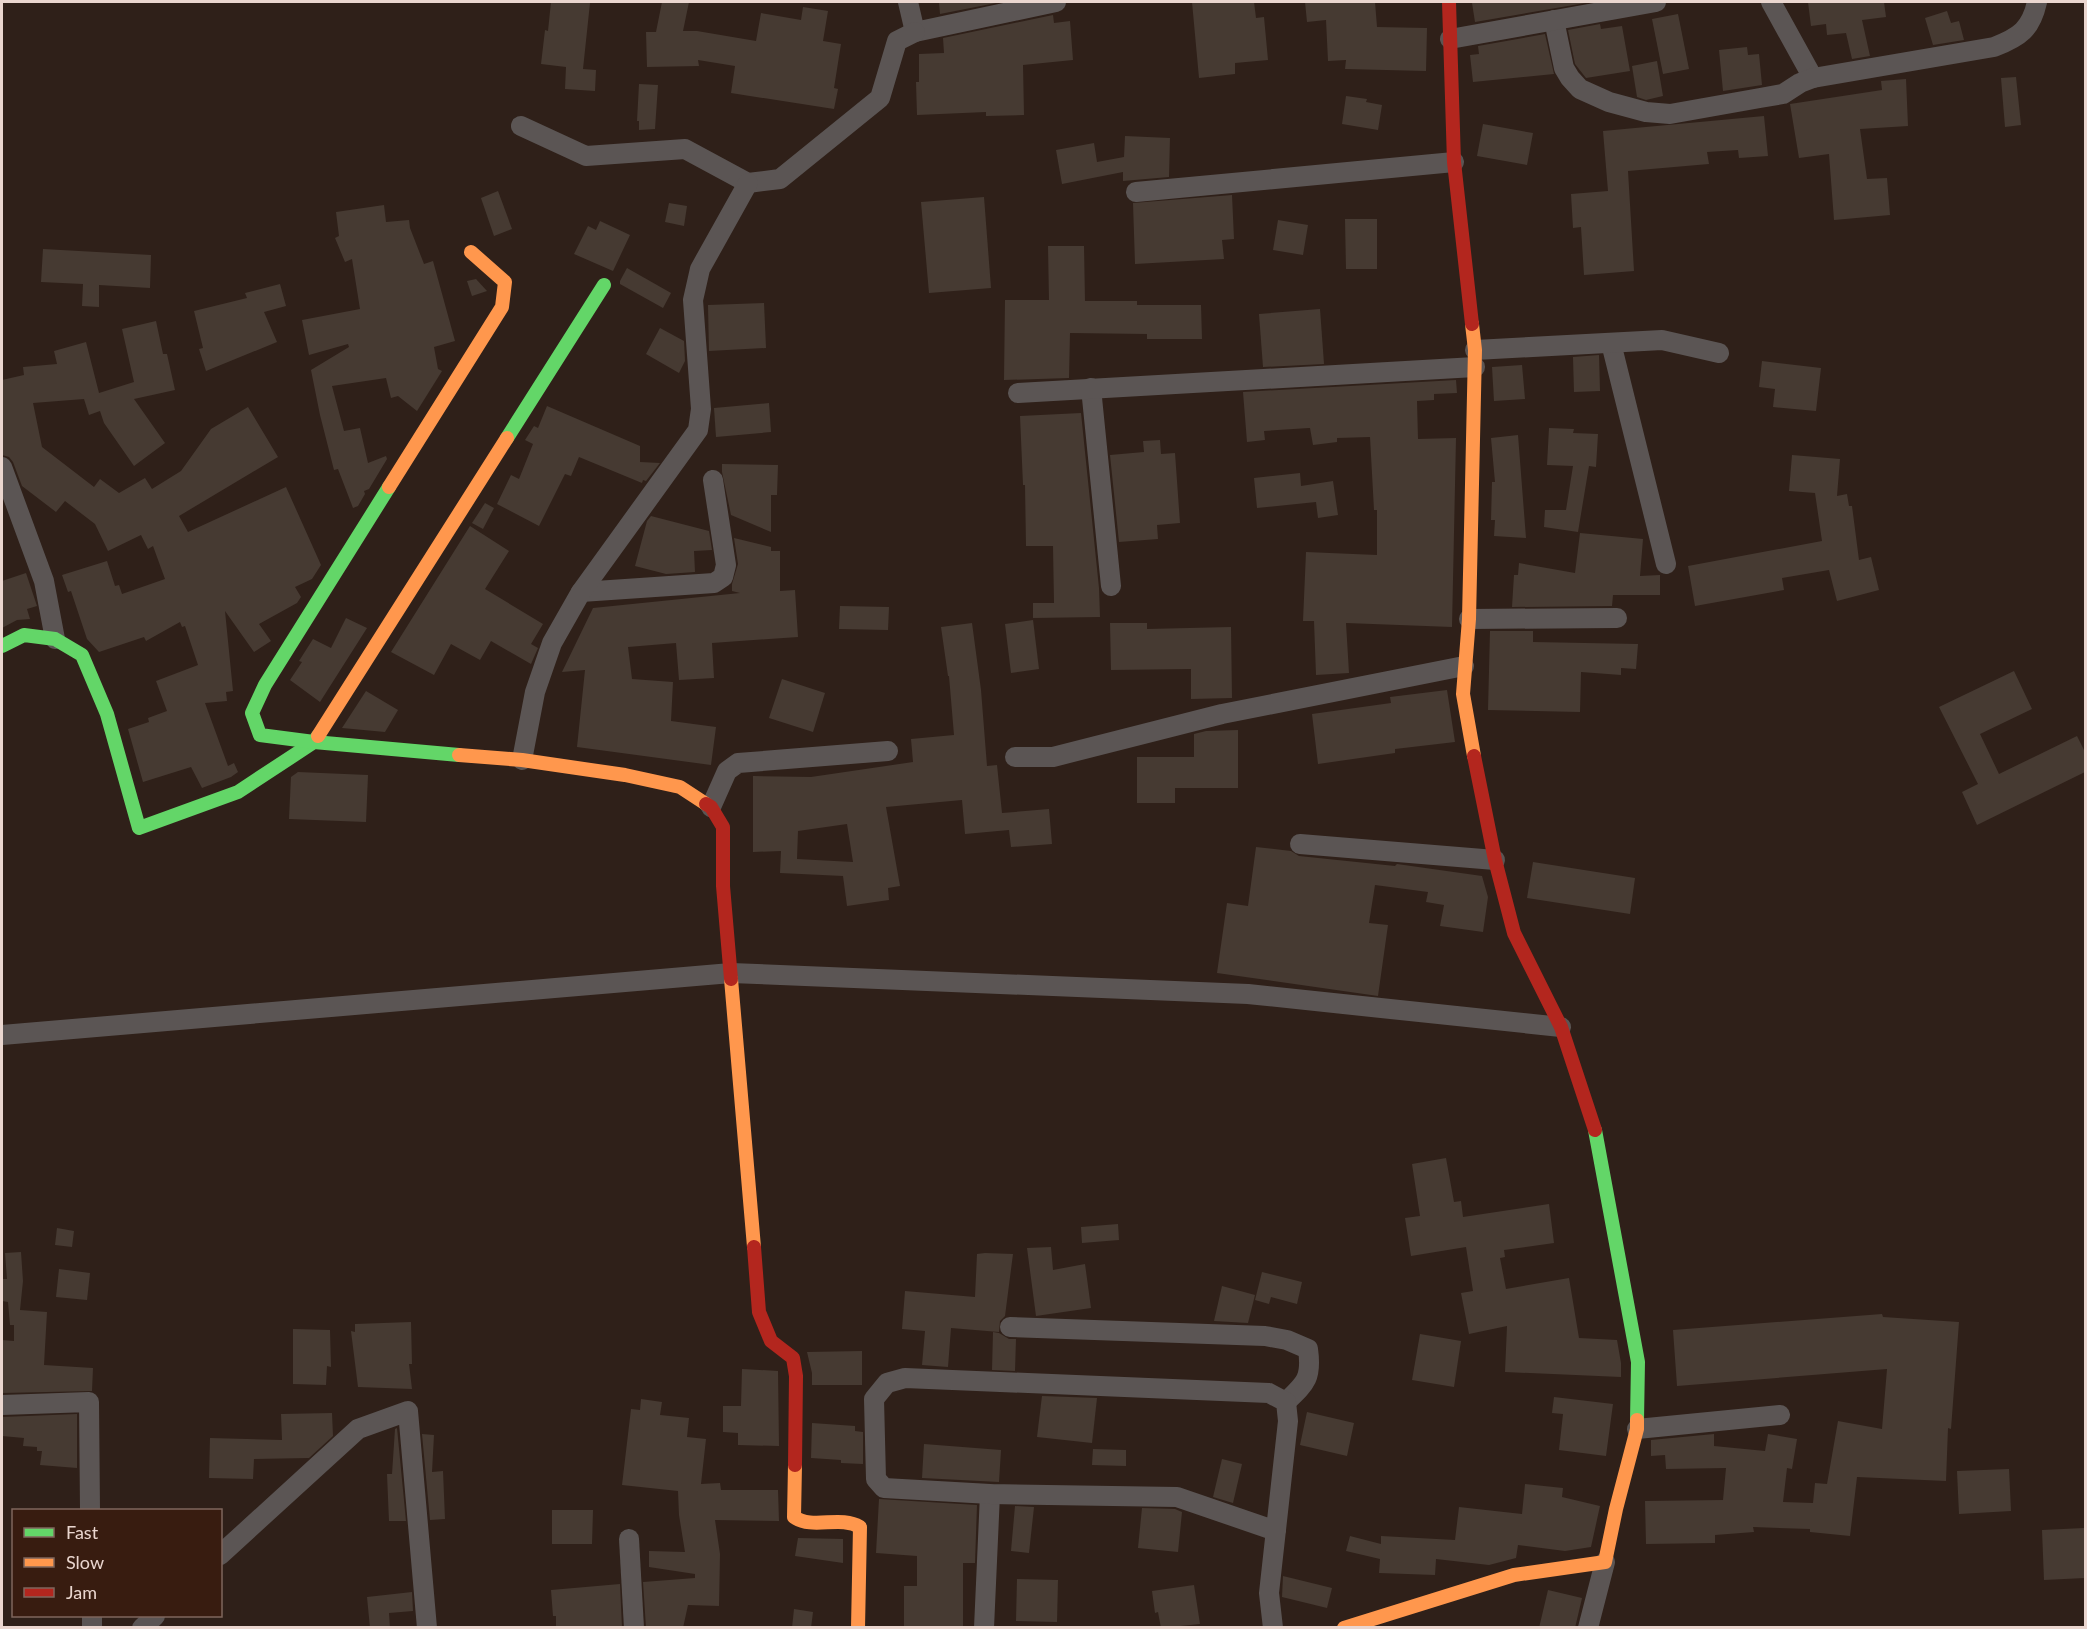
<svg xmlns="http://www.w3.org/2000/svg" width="2087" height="1629" viewBox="0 0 2087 1629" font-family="Lato,sans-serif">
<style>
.building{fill:#463a32;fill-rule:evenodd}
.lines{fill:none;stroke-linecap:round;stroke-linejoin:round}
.street{stroke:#5b5554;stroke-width:20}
.fast{stroke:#63d668;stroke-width:14}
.slow{stroke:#ff974d;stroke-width:14}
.jam{stroke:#b3261e;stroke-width:14}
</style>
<rect width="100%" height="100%" fill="#2f2019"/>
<g class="building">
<path d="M551,2l39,1 -7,66 13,1 -1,21 -30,-2 1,-22 -25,-3 4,-34 3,1z"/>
<path d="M662,2h27l-6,29h14l59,10 5,-28 40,7 2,-13 25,4 -5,30 18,3 -7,44 4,1 -4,20 -103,-16 4,-27 -37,-6 1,6 -52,1 -1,-35h10z"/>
<path d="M939,2h62l-61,12z"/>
<path d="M1192,2h62l2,16 8,-1 4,43 -33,3v11l-36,4z"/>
<path d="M1305,2h70l2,25 50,1 -1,43 -81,-2 1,-9 -18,1 -2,-41 -19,2z"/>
<path d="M1487,2h104l-116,20 -3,-19z"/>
<path d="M1808,2h76l2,15 -24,3 8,36 -18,3 -6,-26 -19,2 -1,-11 -15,2z"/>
<path d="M1947,11l4,12 8,-2 5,19 -31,5 -8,-27z"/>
<path d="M1678,14l11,55 -26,5 -11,-55z"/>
<path d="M1053,15l1,8 16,-2 3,39 -50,5 1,50 -38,1v-4l-69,3 -1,-33h3v-28l25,-1 -1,-15z"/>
<path d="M1600,24l1,5 21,-3 8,45 -44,7 -11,-14 -7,-34z"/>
<path d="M1545,34l9,40 -81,8 -3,-27 9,-1 -1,-8z"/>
<path d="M1747,47l1,8 11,-1 3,31 -39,6 -4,-41z"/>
<path d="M1657,61l6,35 -17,4 -9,-3 -5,-31z"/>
<path d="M2016,77l5,48 -16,2 -4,-49z"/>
<path d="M1906,79l2,47 -48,3 7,50 20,-1 3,37 -56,5 -5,-66 -30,4 -9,-54 92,-14 -1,-9z"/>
<path d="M639,84l19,1 -3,44 -16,1v-9h-2z"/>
<path d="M1346,96l21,3 -1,3 16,3 -4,25 -36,-6z"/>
<path d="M1764,116l4,40 -29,2 -1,-8 -31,2 2,12 -81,7 6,100 -50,4 -3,-48 -8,1 -2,-34 37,-3 -5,-60z"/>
<path d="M1483,124l50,9 -6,32 -50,-9z"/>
<path d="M1125,136l45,2 -1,39 -46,4v-9l-61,12 -6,-34 38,-7 3,19 27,-5z"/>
<path d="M498,191l14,38 -18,7 -13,-38z"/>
<path d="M1232,195l2,44 -12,1 2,19 -89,5 -2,-61z"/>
<path d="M984,197l7,91 -62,5 -8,-91z"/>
<path d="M669,203l18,3 -3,20 -19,-4z"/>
<path d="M384,205l2,17 23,-2 1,8 14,36 9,-3 22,80 -21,6 4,22 4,2 -25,40 -19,-15 -7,2 -5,-20 -54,8 12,45 16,-3 8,35 18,-7 1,3 -18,30 -5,2 1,3 -7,12 -5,2 -15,-39 -4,1 -14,-55 -9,-45 38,-23 -1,-3 -39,11 -7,-35 58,-11 -8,-50 -7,3 -10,-24 4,-2 -3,-24z"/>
<path d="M1345,219h32v50h-31z"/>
<path d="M1278,220l30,5 -5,30 -30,-5z"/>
<path d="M600,221l30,14 -17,36 -39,-17 14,-28 8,4z"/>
<path d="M1048,246h36l1,55h52v4h64l1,34h-55v-5l-77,-1 -1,45 -65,2 1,-80h44z"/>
<path d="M43,249l108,6 -1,33 -51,-3v22l-17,-1 1,-22 -42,-2z"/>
<path d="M627,268l44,25 -8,15 -43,-24v-3z"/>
<path d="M476,279l11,12 -15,5 -5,-15z"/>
<path d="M280,284l6,22 -22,6 13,30 -71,29 -7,-22 4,-1 -9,-37 53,-13 -2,-5z"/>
<path d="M764,303l2,45 -57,3 -1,-46z"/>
<path d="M1320,309l4,55 -61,3 -4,-53z"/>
<path d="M156,321l7,33h4l8,36 -41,9 31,44 -31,23 -30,-43 -4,-12 -11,4 -5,-16 -51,4 9,44 52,40 6,-8 19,14 26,-15 7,11 29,-18 30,-42 37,-22 30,50 -99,59 9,16 98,-45 35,78 -9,14 -17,8 6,10 -4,6 -38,21 12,17 -17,11 -29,-41 8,80 -7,1 1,9 -22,2 23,63 6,-3 4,9 -7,5 -29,11 -11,-21 -48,15 -15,-53 21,-7 -1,-4 19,-7 -11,-30 42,-16 -13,-39 -3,1 -2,-5 -34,19 -2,-4 -45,15 -12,-13 -16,-48 -3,1 -6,-17 45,-14 8,25 4,-1 3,9 43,-15 -12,-33 -5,3 -7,-14 -33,16 -13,-27 -30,-23 -9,11 -34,-26 -9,-24 -4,-5 -7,-2v-75l22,-5 -1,-8 34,-3 -3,-13 32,-9 13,51 35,-11 -12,-53z"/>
<path d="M660,328l24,13 1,20 -6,12 -33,-19z"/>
<path d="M1599,355l1,36 -26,1 -1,-35z"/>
<path d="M1762,361l59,7 -5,43 -43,-4 2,-18 -16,-2z"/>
<path d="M1522,365l3,34 -31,2 -2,-34z"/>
<path d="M1456,380l1,13 -23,1v6l-17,1 1,38 38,-1 -4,189 -106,-4 3,50 -33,2 -2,-54h-11l3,-69 71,3v-45h-3l-4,-73 -33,1v4l-24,3 -3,-17h-1l-45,3 1,9 -18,2 -4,-50z"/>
<path d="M769,403l2,29 -55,5 -2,-29z"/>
<path d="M547,406l93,40v16l20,1 -14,18 -3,-1 -1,3 -63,-26 -8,19 -6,-2 -26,52 -42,-22 14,-29 8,4 14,-35 -8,-4 9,-14 4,2z"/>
<path d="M1081,413l18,175 1,29 -67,1v-15h21l-1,-57h-27l-1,-61h-2l-3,-69z"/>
<path d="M1549,428l25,1 -1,4 25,1 -2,33 -7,-1 -11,66 -34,-5 1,-17h21l7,-44 -26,-1z"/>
<path d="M1518,435l8,103 -32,-2 1,-16h-4l1,-38h3l-4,-44z"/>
<path d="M1160,440l1,14 14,-1 5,70 -23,2 1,14 -39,3 -9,-87 34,-3 -1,-11z"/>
<path d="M1792,455l48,4 -3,37 10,-2 2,12h3l7,54 12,-3 8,33 -42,11 -8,-31 -47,8 2,12 -89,16 -7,-40 134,-25 -7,-48 -26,-2z"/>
<path d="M722,464l56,1 -1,30h-6v37l-40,-17 -9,-43z"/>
<path d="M1300,473l1,13 32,-5 5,34 -20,3 -2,-16 -59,6 -3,-30z"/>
<path d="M485,503l9,5 -11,21 -11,-6z"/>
<path d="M651,516l58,15 3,19 -18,1 1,21 -29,2 -31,-8 12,-45z"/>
<path d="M470,526l39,25 -24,38 58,35 -12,20 7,4 -7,16 -40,-23 -11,19 -29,-16 -17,31 -43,-23z"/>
<path d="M1580,533l63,6 -3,37 20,-1v20h-47l-1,11 -100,1 2,-32h4l1,-12 56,10z"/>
<path d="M734,538l37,9v4h9v40l15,-1 3,47 -86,6 2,35 -35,2 -3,-37 -48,4 4,32 41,3 -2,39 45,6 -5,38 -134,-18 8,-77 -23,2 31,-64 147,-15 -8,-2v-7l6,-20z"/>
<path d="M26,573l11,33 -10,3 3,10 -13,1 -15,8v-47z"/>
<path d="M840,606l49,1 -1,23 -49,-1z"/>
<path d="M346,618l21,10 -47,74 -30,-22 12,-18 -3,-1 14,-22 18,9z"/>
<path d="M1033,620l6,49 -28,4 -6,-49z"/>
<path d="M972,623l9,67 6,76 10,-1 5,48 47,-4 3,35 -41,3 -2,-17 -44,4 -3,-34 -76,7 14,79 -12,2 1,12 -42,6 -4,-30 -63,-3 1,-22 -28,1v-76l58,1 102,-15 -2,-23 43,-4 -5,-59h-1l-7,-49zM847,824l6,38 -56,-3 1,-28z"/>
<path d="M1110,623h37v6l84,-2 1,71 -41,1v-30l-80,1z"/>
<path d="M1490,631h43v11l105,2 -2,25 -15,-1v7l-40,-3 -1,40 -92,-2z"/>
<path d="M2014,671l18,38 -52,25 19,40 78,-38 8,16v20l-108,53 -15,-33 16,-8 -39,-77z"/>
<path d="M782,679l43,14 -12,39 -44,-14z"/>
<path d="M1447,690l8,52 -60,7v4l-77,11 -6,-50 79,-11 -1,-6z"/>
<path d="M366,691l32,19 -13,22 -43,-4z"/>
<path d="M1238,730v58h-63v15h-38v-46h57v-23l12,-3z"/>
<path d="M298,772l70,3 -2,47 -77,-3 2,-42z"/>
<path d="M1256,847l35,4 8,5 96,10 2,-2 85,12 6,21 -5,35 -43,-6 4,-21 -18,-3 2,-10 -53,-7 -6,38 19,2 -10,71 -161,-23 10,-70 21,3z"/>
<path d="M1533,862l102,16 -5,36 -103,-16z"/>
<path d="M1446,1158l8,44 7,-1 2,16 86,-13 5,39 -50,7 1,7 -5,1 6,31 63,-11 10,60 38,2 4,23v14l-116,-5 2,-46 -38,8 -8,-41 12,-2 -7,-44 -55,9 -6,-38 15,-2 -8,-52z"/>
<path d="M1118,1224l1,16 -37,3 -1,-16z"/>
<path d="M57,1228l17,3 -2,16 -17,-2z"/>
<path d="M1051,1247l2,23 32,-6 6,44 -55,8 -9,-68z"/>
<path d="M21,1252l2,29 -3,29 27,2 -3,53 49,3 -1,23 -90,2v-53l12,1v-16h-4l-2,-23 -6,-1v-22h5l-2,-26z"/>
<path d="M985,1253l28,1 -8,62 -5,5 -1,11 -48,-4 -3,39 -26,-2 3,-34 -23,-2 3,-38 70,6 2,-43z"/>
<path d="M59,1269l31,4 -3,27 -31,-3z"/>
<path d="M1262,1272l40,10 -5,22 -26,-7 -2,7 -14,-4z"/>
<path d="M1222,1286l33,9 -7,28 -34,-2z"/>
<path d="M1882,1314l1,3 76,5 -8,107 -3,-1 -2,53 -89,-4 -7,59 -40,-4v-3l-57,-2 1,5 -39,3v8l-69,1 -1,-43 78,-1 3,-32 -60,1 -1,-14 -14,1v-16l63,-6v12l51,5 3,-17 29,5 -5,30 -5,-1 -4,34 30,1 2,-20 12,1 11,-63 44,8 5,-60 -210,17 -4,-56z"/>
<path d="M411,1322l1,42h-3l3,25 -54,-2 -7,-56 4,1v-8z"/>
<path d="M293,1329l37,1 1,37 -4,-1 -1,19 -33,-1z"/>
<path d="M993,1332l6,1 10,6h7l-1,32 -23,-1z"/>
<path d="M1420,1334l41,7 -7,46 -42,-7z"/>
<path d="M862,1351v34h-50v-12l-5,-21z"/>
<path d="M742,1369l36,2 1,75 -41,-1v-12l-15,-1v-26h18z"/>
<path d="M1042,1396l55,2 -5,45 -55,-6z"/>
<path d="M1554,1397l59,7 -7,52 -47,-6 4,-36 -11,-1z"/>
<path d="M641,1399l21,3 -2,13 29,3 -2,19 19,2 -5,45 19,-1 1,7h57l1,31 -64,-1 5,34 -1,52 -31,-1 -5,23h-37l-3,-46 52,-4v-4l-46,-7v-16l36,1 -6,-37 -1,-24 -56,-6 9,-76 9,1z"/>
<path d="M1307,1412l47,11 -7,33 -47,-11z"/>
<path d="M332,1413l1,23 -24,22 -55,1 -1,20 -44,-1 1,-40 72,2 -1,-26z"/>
<path d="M77,1414v54l-37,-3 2,-14h-5v-4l-14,-1 1,-8 -22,-2v-19z"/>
<path d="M812,1423l43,3v5l8,1v32l-22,-1v-3l-30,-2z"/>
<path d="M397,1428l9,93h-17l-2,-47h5l3,-45z"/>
<path d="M422,1434l12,1 -2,37 11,-1 2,48 -15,1z"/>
<path d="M924,1444l77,6 -2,32 -77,-4z"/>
<path d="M1093,1449l33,1v16l-34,-1z"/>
<path d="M1222,1459l20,5 -9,39 -20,-6z"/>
<path d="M2009,1469l2,42 -52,3 -2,-43z"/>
<path d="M1525,1484l38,4 -1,9 38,9 -9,41 -26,4 -47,-6 -2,13 -27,7 -53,-6 -1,16 -56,-2 1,-14 -34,-8 4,-15 31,8v-8l74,4 4,-33 63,7z"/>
<path d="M879,1499l98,6 -2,58h-12v65h-59v-42h13v-30l-41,-3z"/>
<path d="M1015,1506l19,1 -5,46 -18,-2z"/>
<path d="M1142,1508l33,1 7,3 -4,40 -40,-4z"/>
<path d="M552,1510h41l-1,34h-40z"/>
<path d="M2084,1528l1,50 -41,2 -2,-50z"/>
<path d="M798,1538l45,1v24l-48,-7z"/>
<path d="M1283,1576l49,12 -5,20 -45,-11z"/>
<path d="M1017,1579l41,1 -1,42 -41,-1z"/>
<path d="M620,1584l2,44h-66v-12h-3l-2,-26z"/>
<path d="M1194,1585l6,39 -39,4 -3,-16 -3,1 -3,-22z"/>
<path d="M1548,1590l34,8 -7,30h-36z"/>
<path d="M412,1592l1,19 -24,2 1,15h-20l-3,-31z"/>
<path d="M794,1609l19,3 -2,16h-19z"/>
</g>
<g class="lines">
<g class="street">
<path d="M908,2l7,30 141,-30"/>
<path d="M1771,2l42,76"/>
<path d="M1554,20l10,48 6,10 10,11 29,13 37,10 24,2 90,-16 23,-4 17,-11 13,-5 181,-31c26,-10 37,-18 43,-45"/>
<path d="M1450,39l206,-37"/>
<path d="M521,126l65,30 99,-7 63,34 32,-4 100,-81 17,-57 18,-9"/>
<path d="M1136,192l318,-30"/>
<path d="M1611,343l55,221"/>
<path d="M1475,350l187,-10 57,13"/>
<path d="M1091,388l20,198"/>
<path d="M1018,393l457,-26"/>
<path d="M2,467l42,114 11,58"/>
<path d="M581,592l133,-9 9,-6 3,-12 -13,-85"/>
<path d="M1469,619l148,-1"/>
<path d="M1015,757h38l169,-43 242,-48"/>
<path d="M522,760l13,-68 17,-49 29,-51 117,-162 3,-21 -8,-109 7,-31 48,-86"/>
<path d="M711,807l16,-36 11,-8 150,-12"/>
<path d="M1300,844l195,16"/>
<path d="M2,1035l729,-62 517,21 313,33"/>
<path d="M1010,1327l255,9 22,4 21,9c4,29 -2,34 -22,53"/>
<path d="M2,1405l87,-3 1,108"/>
<path d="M1637,1429l143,-14"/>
<path d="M629,1539l5,89"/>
<path d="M220,1555l138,-126 50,-18 19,217"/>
<path d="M92,1616v12"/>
<path d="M142,1628l13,-12"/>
<path d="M984,1628l6,-134"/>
<path d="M1273,1628l-4,-35 19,-172 -2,-19 -17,-9 -364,-15 -18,5 -13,16 2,80 8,9 106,6 187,3 99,34"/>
<path d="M1588,1628l17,-66"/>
</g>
<g class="fast">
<path d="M507,438l97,-153"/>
<path d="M2,646l22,-11 31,4 27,16 25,59 32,114 99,-36 76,-50 145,13"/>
<path d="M318,736l-4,6 -54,-7 -8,-22 13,-28 124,-198"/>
<path d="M1595,1130l43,232 -1,58"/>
</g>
<g class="slow">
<path d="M1472,324l3,26 -6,269 -6,75 11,62"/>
<path d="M389,487l113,-180 3,-25 -34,-30"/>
<path d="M318,736l189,-298"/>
<path d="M459,755l63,5 103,15 55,12 26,17"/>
<path d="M731,979l23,268"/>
<path d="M795,1465l-1,52c19,13 46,-2 66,10l-2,101"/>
<path d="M1344,1628l170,-53 91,-13 11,-53 21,-80v-9"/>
</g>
<g class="jam">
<path d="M1449,2l5,160 18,162"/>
<path d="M1474,756l21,104 19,73 47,94 34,103"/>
<path d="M706,804l5,3 12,20v59l8,93"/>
<path d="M754,1247l5,65 12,29 22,17 3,18 -1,89"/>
</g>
</g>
<rect width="2087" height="1629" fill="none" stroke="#ead6cf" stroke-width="6"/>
<rect x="12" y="1509" width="210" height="108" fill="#381c10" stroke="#7f665c" stroke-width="1.5"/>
<rect x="24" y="1528" width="30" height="9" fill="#63d668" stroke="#7f665c" stroke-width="1.5"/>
<text x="66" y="1539" font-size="18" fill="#ead6cf">Fast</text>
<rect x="24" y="1558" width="30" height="9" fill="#ff974d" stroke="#7f665c" stroke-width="1.5"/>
<text x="66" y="1569" font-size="18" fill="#ead6cf">Slow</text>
<rect x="24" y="1588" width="30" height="9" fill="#b3261e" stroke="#7f665c" stroke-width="1.5"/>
<text x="66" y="1599" font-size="18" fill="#ead6cf">Jam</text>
</svg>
